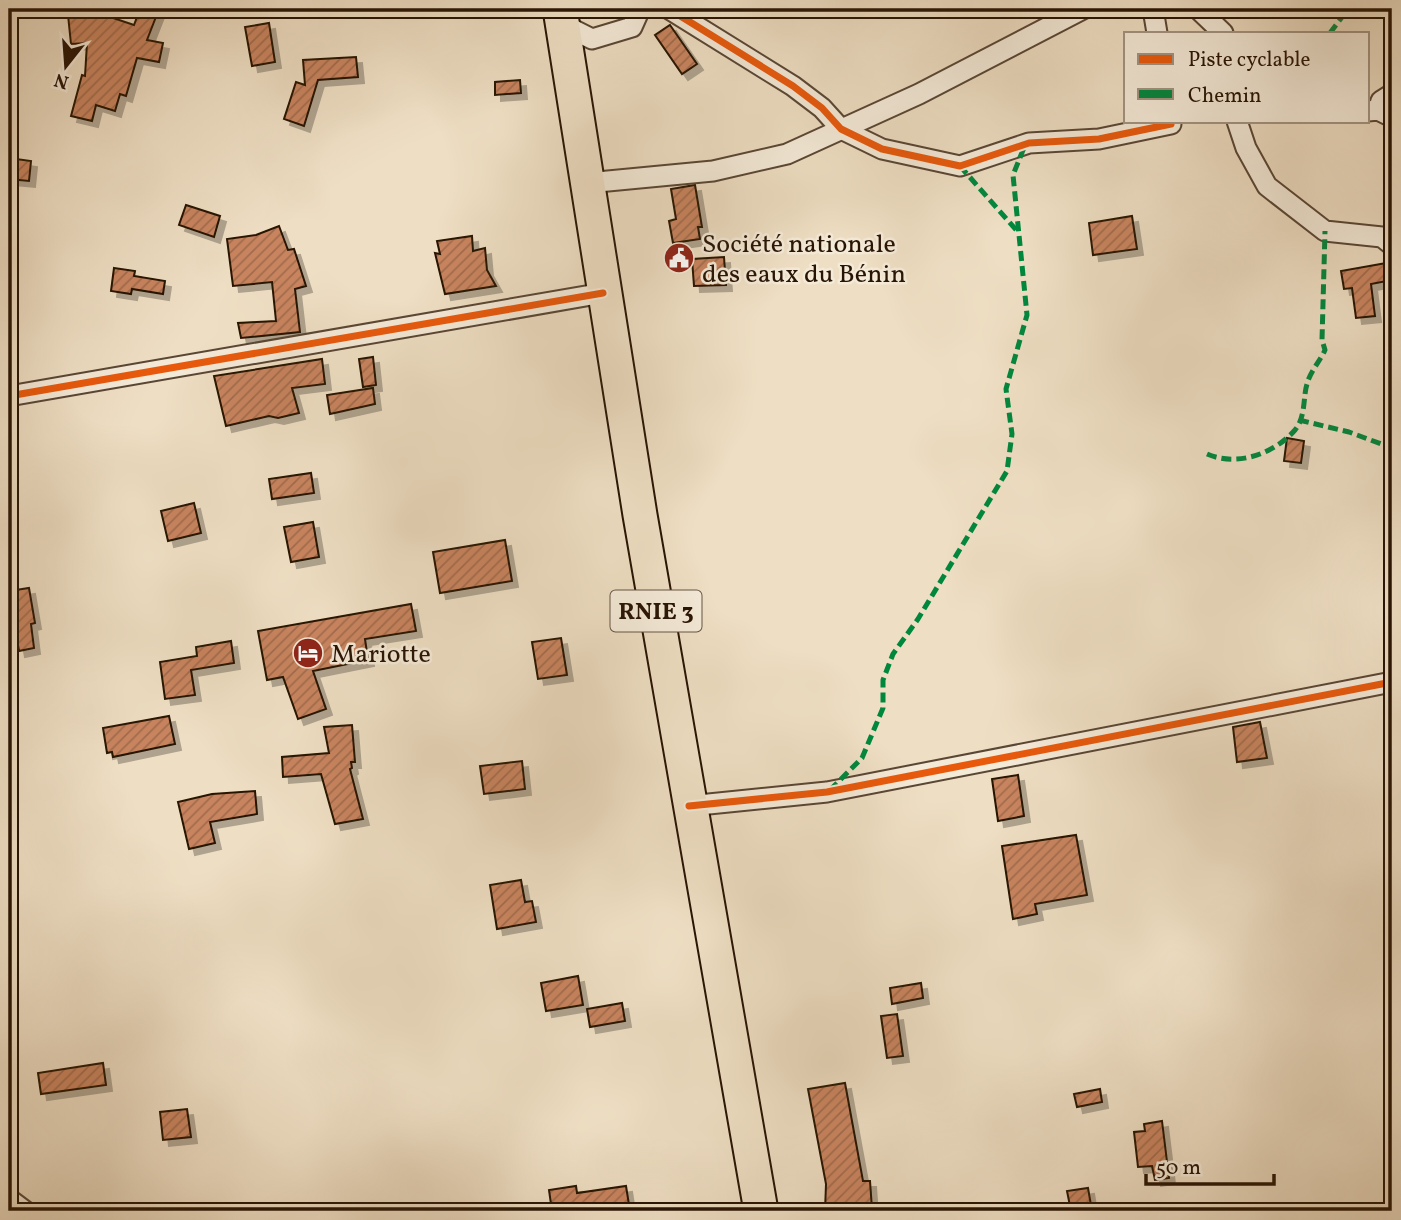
<svg xmlns="http://www.w3.org/2000/svg" width="1401" height="1220" viewBox="0 0 1401 1220" font-family="Vollkorn,serif">
<style>
.building{fill:url(#building-hatch);stroke:#281404;stroke-width:2;filter:url(#shadow)}
.lines{fill:none;stroke-linecap:round;stroke-linejoin:round}
.minor-casing{stroke:#5a4634;stroke-width:23}
.trunk-casing{stroke:#281404;stroke-width:37}
.minor{stroke:#f4ead8;stroke-width:19}
.trunk{stroke:#eedec3;stroke-width:33}
.quiet{stroke:#00873e;stroke-width:5;stroke-dasharray:10 5;stroke-linecap:butt}
.cycleway-casing{stroke:#f4ead8;stroke-width:11}
.cycleway{stroke:#e8590c;stroke-width:7}
.labels{text-anchor:middle;stroke-width:5;stroke-linejoin:round;paint-order:stroke}
.shield{fill:#f4ead8;stroke:#655444;stroke-width:2}
.shield-label{font-size:24px;font-weight:bold;fill:#281404}
.poi-label{font-size:26px;fill:#281404;stroke:#f4ead8;text-anchor:start}
</style>
<defs>
<pattern id="building-hatch" width="6" height="6" patternUnits="userSpaceOnUse" patternTransform="scale(1.75)"><rect width="6" height="6" fill="#c8845f"/><path d="M-1 1l2-2M0 6l6-6M5 7l2-2" fill="none" stroke="#a26b4c"/></pattern>
<filter id="shadow"><feDropShadow dx="6" dy="6" stdDeviation="0" flood-color="#0004"/></filter>
</defs>
<rect width="100%" height="100%" fill="#eedec3"/>
<filter id="stains"><feTurbulence type="fractalNoise" baseFrequency=".00286" numOctaves="4"/><feColorMatrix values="0 0 0 0 .2 0 0 0 0 .09 0 0 0 0 .02 0 0 0 .5 -.17"/></filter>
<radialGradient id="worn" r=".72"><stop offset=".6" stop-color="#630" stop-opacity="0"/><stop offset="1" stop-color="#630" stop-opacity=".3"/></radialGradient>
<g class="building">
<path d="M140,9h19l-12,31 16,3 -4,19 -22,-4 -11,38 -6,-2 -5,17 -19,-6 -4,16 -21,-5 11,-41 3,1 2,-33 -16,1 -3,-29 43,-4 2,7 21,7z"/>
<path d="M269,23l6,39 -23,4 -7,-39z"/>
<path d="M670,25l27,39 -15,10 -27,-39z"/>
<path d="M356,57l2,20 -40,3 -14,46 -20,-7 12,-37 9,3 -2,-25z"/>
<path d="M520,80l1,13 -26,2v-13z"/>
<path d="M9,158l22,3 -2,20 -20,-2z"/>
<path d="M695,185l7,42h-4l2,12 -27,4 -4,-22 7,-2 -5,-30z"/>
<path d="M186,205l34,11 -6,21 -35,-12z"/>
<path d="M1132,216l5,33 -44,6 -4,-32z"/>
<path d="M279,226l9,24 6,-1 12,37 -11,3 5,43 -59,6 -3,-15 38,-2 -4,-39 -39,4 -6,-47 29,-4z"/>
<path d="M472,236l1,15 12,-3 2,22 9,16 -51,8 -10,-41 5,1 -3,-13z"/>
<path d="M724,257l2,28 -32,1 -2,-27z"/>
<path d="M1392,262v18l-21,4 4,32 -19,2 -4,-30 -8,1 -3,-18z"/>
<path d="M114,268l21,3 -1,5 31,5 -2,13 -31,-5 -1,5 -20,-3z"/>
<path d="M373,357l3,28 -13,2 -4,-28z"/>
<path d="M322,359l3,25 -33,4 7,25 -21,5 -9,-2 -43,10 -12,-50z"/>
<path d="M373,388l2,16 -45,10 -3,-19z"/>
<path d="M1287,438l17,3 -3,22 -17,-2z"/>
<path d="M311,473l3,20 -42,6 -3,-20z"/>
<path d="M194,503l7,30 -33,8 -7,-30z"/>
<path d="M313,522l6,35 -28,5 -7,-35z"/>
<path d="M505,540l7,41 -72,12 -7,-41z"/>
<path d="M29,588l6,35 -4,1 3,24 -15,3 -3,-17 -7,1v-44z"/>
<path d="M411,604l5,27 -51,8 3,21 -55,11 13,38 -28,10 -15,-42 -16,3 -9,-49z"/>
<path d="M561,638l6,37 -29,4 -6,-37z"/>
<path d="M231,641l3,22 -43,7 4,25 -30,4 -5,-37 37,-6 -1,-9z"/>
<path d="M169,716l6,28 -62,13 -1,-5 -5,1 -4,-25z"/>
<path d="M1260,722l7,36 -30,4 -4,-35z"/>
<path d="M352,725l3,37h-4l1,6 -2,1 13,50 -28,5 -14,-50 -38,3 -1,-20 47,-4 -5,-26z"/>
<path d="M522,761l3,28 -41,5 -4,-28z"/>
<path d="M1018,775l6,41 -26,5 -6,-42z"/>
<path d="M255,791l2,23 -47,8 5,21 -26,6 -11,-47 34,-8z"/>
<path d="M1076,835l11,60 -52,9 2,10 -24,5 -11,-73z"/>
<path d="M521,880l4,22 7,-1 4,21 -39,7 -7,-44z"/>
<path d="M578,976l5,29 -37,6 -5,-28z"/>
<path d="M921,983l2,15 -31,6 -2,-16z"/>
<path d="M622,1003l3,18 -35,6 -3,-18z"/>
<path d="M897,1014l6,42 -16,2 -6,-42z"/>
<path d="M103,1063l3,22 -65,9 -3,-21z"/>
<path d="M845,1083l18,98h7l2,28 -47,2 1,-27 -18,-95z"/>
<path d="M1100,1089l2,13 -25,5 -3,-13z"/>
<path d="M187,1109l4,28 -28,3 -3,-28z"/>
<path d="M1162,1121l7,57 -14,2 -3,-14 -14,1 -4,-35 11,-1 -1,-7z"/>
<path d="M576,1186l1,7 49,-7 4,25h-78l-3,-21z"/>
<path d="M1088,1188l4,23h-21l-4,-20z"/>
</g>
<g class="lines">
<g class="minor-casing">
<g id="minor">
<path d="M669,9l124,77 29,22 19,21 41,20 78,17 69,-23 70,-4 72,-15 -1,-3"/>
<path d="M1153,9l4,24"/>
<path d="M1198,9l25,24"/>
<path d="M562,24l30,15 40,-12 8,-18"/>
<path d="M1378,110l3,-9 11,-7"/>
<path d="M1368,111l10,-1 14,7"/>
<path d="M1237,121l9,27 21,38 58,45 57,6 10,8"/>
<path d="M587,183l126,-12 74,-17 132,-60 164,-85"/>
<path d="M9,396l594,-103"/>
<path d="M689,806l138,-14 565,-110"/>
<path d="M9,1199l16,12"/>
</g>
</g>
<g class="trunk-casing">
<path id="trunk" d="M560,9l80,506 121,696"/>
</g>
<use href="#minor" class="minor"/>
<use href="#trunk" class="trunk"/>
<g class="quiet">
<path d="M1330,33l18,-24"/>
<path d="M960,166l58,66"/>
<path d="M1299,420l50,12 43,16"/>
<path d="M1207,454c30,13 67,0 88,-24 11,-13 8,-34 12,-46 3,-12 13,-23 18,-34l-3,-10 3,-109"/>
<path d="M830,790l32,-32 21,-50v-28l10,-26 25,-35 89,-148 5,-37 -6,-45 21,-74 -14,-140 12,-30"/>
</g>
<g class="cycleway-casing">
<g id="cycleway">
<path d="M669,9l124,77 29,22 19,21 41,20 78,17 69,-23 70,-4 72,-15 -1,-3"/>
<path d="M9,396l594,-103"/>
<path d="M689,806l138,-14 565,-110"/>
</g>
</g>
<use href="#cycleway" class="cycleway"/>
</g>
<defs>
<g id="civic-disc" transform="scale(1.575)"><circle r="9.5" fill="#8f2418" stroke="#f4ead8"/><path d="M-.6-6.5H3V-4.5H.6V-3L4-1V1h2V6H-6V1h2V-1L-.6-3ZM-1.2 2.5V6h2.4V2.5Z" fill="#fff"/></g>
<g id="hotel-disc" transform="scale(1.575)"><circle r="9.5" fill="#8f2418" stroke="#f4ead8"/><path d="M-6-4.5h1.5V1H6V5H4.5V3h-9V5H-6ZM-4 0a1.8 1.8 0 1 1 3.6 0ZM.5 0V-2.5h3Q6-2.5 6 0Z" fill="#fff"/></g>
</defs>
<g fill-rule="evenodd">
<use href="#civic-disc" x="679" y="258"/>
<use href="#hotel-disc" x="308" y="653"/>
</g>
<g class="labels">
<rect class="shield" x="610.5" y="590.5" width="91" height="41" rx="5"/>
<g class="shield-label">
<text x="656" y="619">RNIE 3</text>
</g>
<g class="poi-label">
<text x="702" y="252">Société nationale<tspan x="702" dy="30">des eaux du Bénin</tspan></text>
<text x="331" y="662">Mariotte</text>
</g>
</g>
<rect width="1401" height="1220" fill="none" stroke="#eedec3" stroke-width="35"/>
<rect x="10" y="10" width="1380" height="1199" fill="none" stroke="#281404" stroke-width="3.5"/>
<rect x="18" y="18" width="1366" height="1185" fill="none" stroke="#281404" stroke-width="2"/>
<rect x="1124" y="32" width="245" height="91" fill="#f4ead8" stroke="#a29483" stroke-width="2"/>
<rect x="1138" y="54" width="35" height="10" fill="#e8590c" stroke="#a29483" stroke-width="2"/>
<text x="1188" y="66" font-size="21" fill="#281404">Piste cyclable</text>
<rect x="1138" y="89" width="35" height="10" fill="#00873e" stroke="#a29483" stroke-width="2"/>
<text x="1188" y="102" font-size="21" fill="#281404">Chemin</text>
<g transform="translate(66 66) rotate(197)" stroke="#f4ead8" stroke-width="5" paint-order="stroke">
<path d="M0-5L12 26L0 18L-12 26Z" fill="#281404"/>
<text y="-10" font-size="19" font-weight="bold" text-anchor="middle" fill="#281404">N</text>
</g>
<path d="M1146 1174v10h128v-10" fill="none" stroke="#281404" stroke-width="3.5"/>
<text x="1156" y="1174" font-size="21" fill="#281404" stroke="#f4ead8" stroke-width="5" paint-order="stroke">50 m</text>
<rect width="100%" height="100%" filter="url(#stains)"/>
<rect width="100%" height="100%" fill="url(#worn)"/>
</svg>
